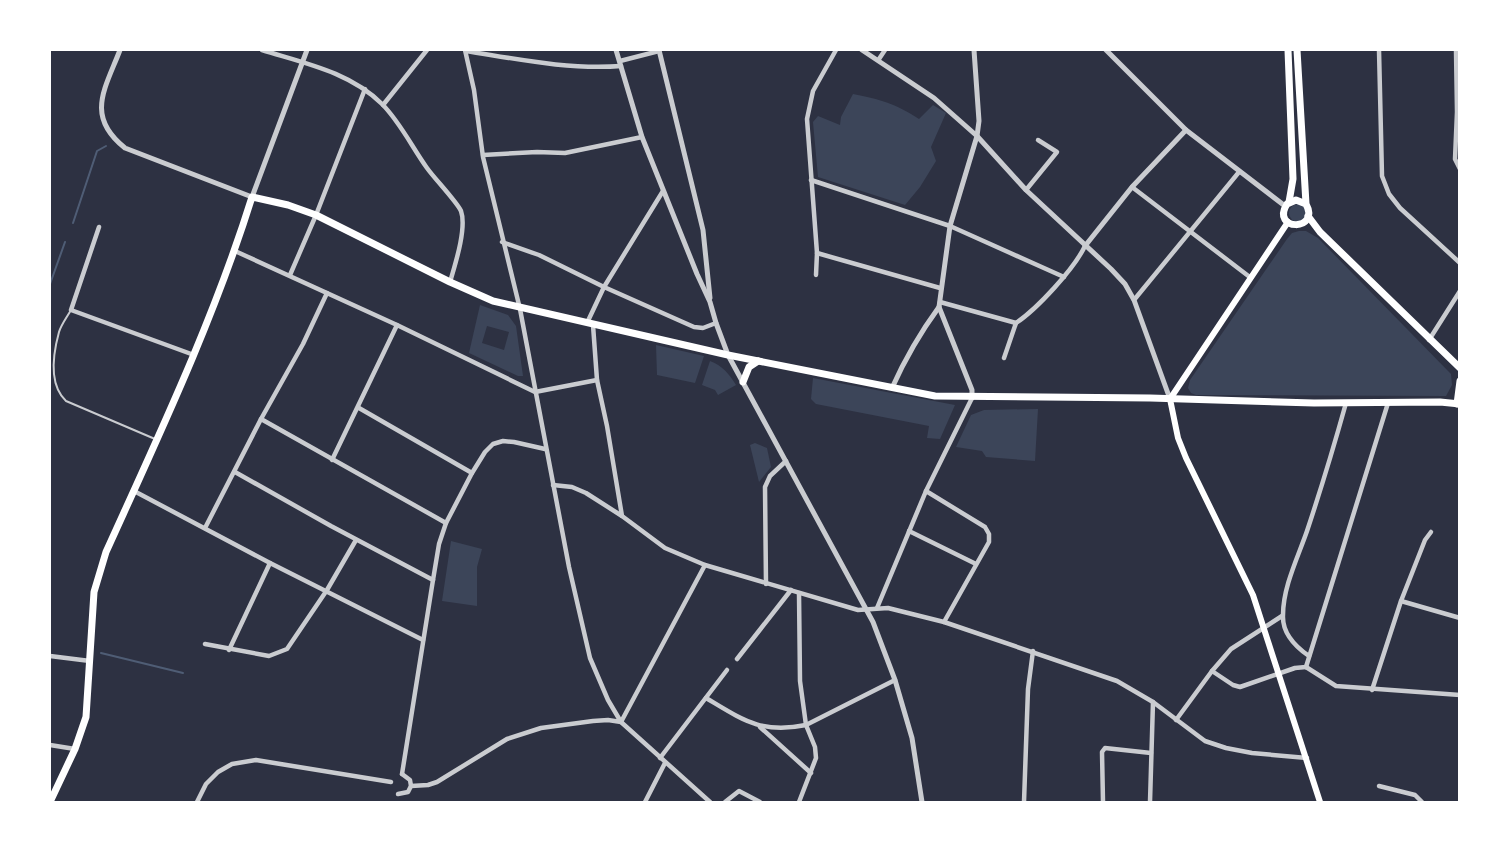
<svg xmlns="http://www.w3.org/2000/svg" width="1509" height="852" viewBox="0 0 1509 852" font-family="Commissioner,sans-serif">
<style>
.green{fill:#3c4559;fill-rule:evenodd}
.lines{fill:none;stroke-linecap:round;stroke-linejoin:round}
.stream{stroke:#4f5d75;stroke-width:2}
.service{stroke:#caccd0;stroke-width:2}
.minor{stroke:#caccd0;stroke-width:4.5}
.tertiary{stroke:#caccd0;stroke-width:5}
.secondary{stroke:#fff;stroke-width:6}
.primary{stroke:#fff;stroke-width:7}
</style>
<rect width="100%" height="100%" fill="#2d3142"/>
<g class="green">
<path d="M853,94c27,5 43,10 66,25l14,-14 13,8 -15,34 5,14 -16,26 -15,18 -87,-28 -5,-55 5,-6 22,9 1,-8z"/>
<circle cx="1298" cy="213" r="9"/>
<path d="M1299,231h7l12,7 133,136 1,11 -6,11 -250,-1 -5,-2 -3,-5 2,-8 97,-141 5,-6z"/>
<path d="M480,305l28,10 8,11 7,50h-5l-49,-23zM487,326l22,6 -5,18 -22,-7z"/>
<path d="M656,345l48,11 -9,27 -38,-8z"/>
<path d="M710,361c13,5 19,13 26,24l-18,10 -3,-5 -13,-5z"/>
<path d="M813,378l142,27 -15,34 -13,-1 2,-12 -113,-22 -5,-5z"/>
<path d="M1038,409l-3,52 -49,-4 -4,-6 -26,-4 15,-32 13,-5z"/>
<path d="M755,443l12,5 4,19 -12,15 -9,-37z"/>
<path d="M451,541l31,8 -5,18v39l-35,-5z"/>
</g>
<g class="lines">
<g class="stream">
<path d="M73,223l24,-72 9,-5"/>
<path d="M50,284l15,-42"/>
<path d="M101,653l82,20"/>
</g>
<path class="service" d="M71,310c-4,7 -10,15 -12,22 -6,22 -11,52 7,69l89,38"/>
<g class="minor">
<path d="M262,50c42,13 88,22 120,54 18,18 30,43 45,64 7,10 30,34 34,43 6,17 -6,54 -11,71"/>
<path d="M465,50l9,40 9,67 37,152 49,258 21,91 18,42 13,22 89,80"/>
<path d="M1379,50l3,126 7,18 11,14 60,55"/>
<path d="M1456,50l1,62 -2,47 5,10"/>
<path d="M466,51c51,8 103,19 155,15"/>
<path d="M879,59l6,-9"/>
<path d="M620,61l39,-10"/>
<path d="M383,105l44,-55"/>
<path d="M483,155l54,-3 28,1 77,-16"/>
<path d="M811,180l139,46 114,51"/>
<path d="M1132,187l119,91"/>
<path d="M1026,190l31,-38 -19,-12"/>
<path d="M99,227l-28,83 123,45"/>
<path d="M502,242l37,13 65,32 90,40 9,1 13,-5"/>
<path d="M235,251l162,74 138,67 62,-12"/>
<path d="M817,253l123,35"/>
<path d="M290,275l26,-60 49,-126"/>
<path d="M816,275l1,-22 -10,-134 6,-28 23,-41"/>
<path d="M1134,300l105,-128"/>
<path d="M940,302l76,21c21,-14 58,-54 69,-77"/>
<path d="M587,323l17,-36 59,-96"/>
<path d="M593,325l4,55 10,46 15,90"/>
<path d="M1429,340l31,-49"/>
<path d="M1004,358l12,-35"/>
<path d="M359,408l113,65"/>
<path d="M261,419l185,104"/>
<path d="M332,460l65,-135"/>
<path d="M235,472l96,54 102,54"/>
<path d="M553,485l19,2 14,6 36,23 43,32 40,17 153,45 30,-2 56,14 173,59 36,21 52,39 21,7 26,5 55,5"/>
<path d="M134,491l136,72 153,77"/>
<path d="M926,491l59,36 4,7v8l-45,80"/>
<path d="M205,528l56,-109 42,-75 24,-51"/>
<path d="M909,531l67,33"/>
<path d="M766,584l-1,-97 5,-11 16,-15"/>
<path d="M799,593l1,88 6,44 9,22 1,11 -17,44"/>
<path d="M1401,601l59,17"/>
<path d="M877,608l49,-117 46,-93"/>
<path d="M205,644l64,12 18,-7 40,-59 29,-50"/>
<path d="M229,650l41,-87"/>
<path d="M50,656l40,5"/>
<path d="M1309,656c-13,-9 -27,-23 -26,-41 0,-28 15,-58 24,-84 14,-42 27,-85 39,-128"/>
<path d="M737,659l54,-69"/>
<path d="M1306,667l82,-264"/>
<path d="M1306,667l30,19 124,9"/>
<path d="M1212,671l21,14 7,2 55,-19 11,-1"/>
<path d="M1372,690l29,-89 24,-61 6,-8"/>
<path d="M706,698c37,22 55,36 100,27l89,-45"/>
<path d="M1176,720l36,-49 19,-22 51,-33"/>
<path d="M760,727l51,46"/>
<path d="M50,745l25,4"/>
<path d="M660,758l67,-88"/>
<path d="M402,774l31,-194 6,-36 7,-21 26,-50 13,-21 8,-8 10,-3 11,1 31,7"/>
<path d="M411,786l17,-1 9,-3 70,-43 34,-11 52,-7 15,-1 13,2 84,-157"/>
<path d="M1379,786l36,9 7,7"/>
<path d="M398,794l10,-2 3,-6 -1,-6 -8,-6"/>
<path d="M197,802l9,-18 12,-12 14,-8 24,-4 135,22"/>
<path d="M645,802l20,-39"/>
<path d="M725,802l14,-11 21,11"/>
<path d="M1024,802l4,-113 5,-38"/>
<path d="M1103,802l-1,-50 3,-4 46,5"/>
<path d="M1150,802l3,-100"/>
</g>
<g class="tertiary">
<path d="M120,50c-15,39 -35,66 5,98l127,49 55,-147"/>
<path d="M616,50l26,87 55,137 13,28 6,21 12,32 145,267 22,58 17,58 10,64"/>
<path d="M659,50l44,180 7,68"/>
<path d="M862,50l72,48 43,38 49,54 85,79 14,15 9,16 36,99"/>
<path d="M1106,50l80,80 99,76"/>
<path d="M1085,246l47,-59 54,-57"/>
<path d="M892,388c13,-29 28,-55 47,-81"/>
<path d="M972,398v-8l-33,-83 11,-81 27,-90 2,-15 -5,-71"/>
</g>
<path class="secondary" d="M1288,222l-118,177 8,39 8,20 67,137 67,207"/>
<g class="primary">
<path d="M1288,50l5,129 -4,23"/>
<path d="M1297,50l9,154c15,28 -36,27 -19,0l9,-4 10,4"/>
<path d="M1308,216l12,16 140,136"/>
<path d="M743,382l6,-15 9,-6"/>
<path d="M1457,404l3,-23"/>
<path d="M50,802l25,-53 11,-32 8,-125 12,-40c53,-117 108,-233 146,-355l36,8 28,10 134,67 43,19 235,54 207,41 215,2 164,5 126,-1 20,2"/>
</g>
</g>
<rect width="1509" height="852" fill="none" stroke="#ffffff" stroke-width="102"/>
</svg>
